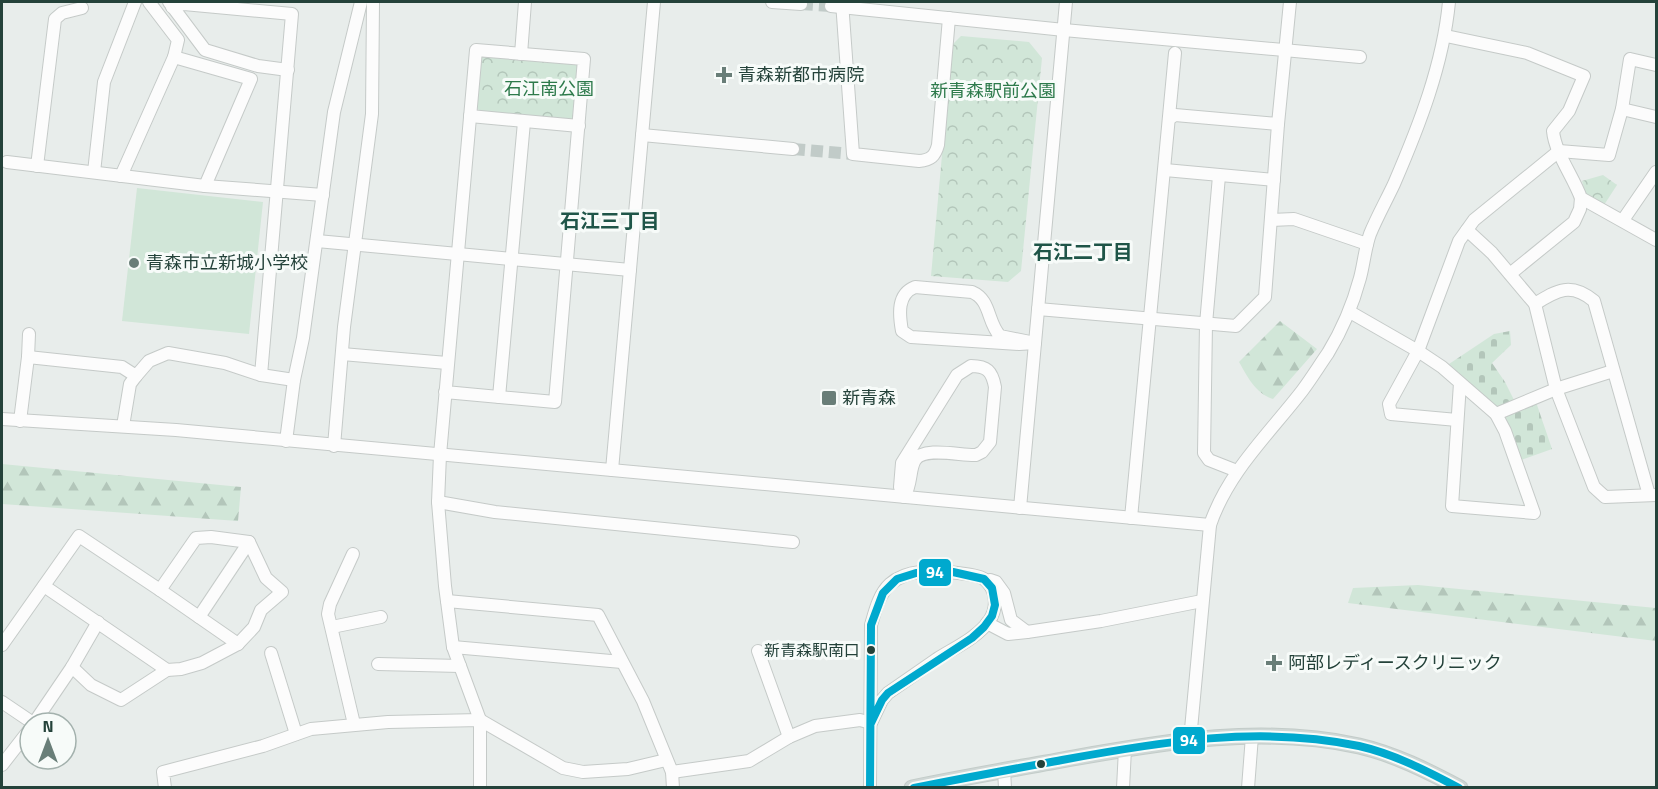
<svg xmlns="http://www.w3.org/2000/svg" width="1658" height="789" viewBox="0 0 1658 789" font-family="'Titillium Web','Noto Sans JP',sans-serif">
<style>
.grass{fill:#d1e6d8}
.forest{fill:url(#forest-firs)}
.cemetery{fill:url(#cemetery-stones)}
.park{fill:url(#park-crowns)}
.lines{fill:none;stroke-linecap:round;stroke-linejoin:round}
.minor-tunnel{stroke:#c1cbc8;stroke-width:12;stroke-dasharray:12 6;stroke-linecap:butt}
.minor-casing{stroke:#c5cac8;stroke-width:14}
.major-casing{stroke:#c3ccc9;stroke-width:17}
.minor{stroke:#fcfcfc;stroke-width:12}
.major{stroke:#cfd7d5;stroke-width:15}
.bus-1-casing{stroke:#f7fbf9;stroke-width:12}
.bus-1{stroke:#00a9ce;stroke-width:8}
.poi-dot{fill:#697e78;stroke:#f7fbf9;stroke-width:2}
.bus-dot{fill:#24423a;stroke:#f7fbf9;stroke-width:2}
.labels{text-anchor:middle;stroke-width:6;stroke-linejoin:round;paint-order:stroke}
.bus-label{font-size:16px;fill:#24423a;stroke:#f7fbf9;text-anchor:end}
.poi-label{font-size:18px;fill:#24423a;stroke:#f7fbf9;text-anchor:start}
.park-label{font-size:18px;fill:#2d7a4b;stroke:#f7fbf9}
.neighbourhood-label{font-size:20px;font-weight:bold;fill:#1f5548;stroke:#f7fbf9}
.line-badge{stroke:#f7fbf9;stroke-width:2}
.badge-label{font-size:16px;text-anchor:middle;font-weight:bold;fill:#fff}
</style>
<defs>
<pattern id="forest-firs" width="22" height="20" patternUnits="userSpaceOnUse" patternTransform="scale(1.5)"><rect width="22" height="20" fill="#d1e6d8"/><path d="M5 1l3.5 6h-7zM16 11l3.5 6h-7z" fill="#b3c6ba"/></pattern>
<pattern id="cemetery-stones" width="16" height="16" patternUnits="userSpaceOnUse" patternTransform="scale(1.5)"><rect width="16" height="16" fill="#d1e6d8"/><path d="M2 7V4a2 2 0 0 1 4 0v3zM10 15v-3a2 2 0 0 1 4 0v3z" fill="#b3c6ba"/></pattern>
<pattern id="park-crowns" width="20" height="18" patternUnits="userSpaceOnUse" patternTransform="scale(1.5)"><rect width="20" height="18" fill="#d1e6d8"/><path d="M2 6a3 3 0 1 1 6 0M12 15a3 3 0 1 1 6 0" fill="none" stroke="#b3c6ba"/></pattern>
</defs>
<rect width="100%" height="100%" fill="#e8edeb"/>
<path class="grass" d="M137,188l126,14 -14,132 -127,-13z"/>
<g class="forest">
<path d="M1280,321l37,28 -44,50c-17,-5 -26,-23 -34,-37z"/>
<path d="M2,464l239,23 -3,34 -236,-17z"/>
<path d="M1418,585l238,23v33l-308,-38 5,-15z"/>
</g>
<g class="cemetery">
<path d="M1510,331l1,14 -19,18 13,19 10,20 -17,8 -49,-46 45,-30z"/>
<path d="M1536,402l16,47 -31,11 -18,-45z"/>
</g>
<g class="park">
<path d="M961,36l68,6 13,16 -21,213 -13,11 -77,-6 21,-231z"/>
<path d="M487,54l88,8 5,5 -4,47 -5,6 -91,-9 -5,-5 5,-46z"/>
<path d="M1603,175l14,10 -13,20 -18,-10 -4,-14z"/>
</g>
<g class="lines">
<g class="minor-tunnel">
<path d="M801,4l30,2"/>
<path d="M793,149l60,5"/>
</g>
<g class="minor-casing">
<g id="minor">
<path d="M169,2l36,48 53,16 30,4"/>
<path d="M772,2l29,2"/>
<path d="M842,2l11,152 66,7c12,-1 16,-5 19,-16l11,-127"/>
<path d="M831,6l233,24 296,27"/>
<path d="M172,7l12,-3 108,10 -31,361"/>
<path d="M1446,36l81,17 57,23 -15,35 -16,20c2,22 20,45 28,67l75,42"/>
<path d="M521,54l4,-52"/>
<path d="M174,57l77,22 -46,107"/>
<path d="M1622,109l34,8"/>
<path d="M470,116l109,10"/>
<path d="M1170,118l5,-3 103,9"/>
<path d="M642,135l151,14"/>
<path d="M7,162l198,24 118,9"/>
<path d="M37,166l18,-147 7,-6 20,-5"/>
<path d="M1165,170l109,10"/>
<path d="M94,172l10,-90 31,-80"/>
<path d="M121,176l53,-119 4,-17 -29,-38"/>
<path d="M1219,176l-13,148 -2,129 5,7 28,11"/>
<path d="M1271,220l23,-1 73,25"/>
<path d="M1623,220l33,-48"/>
<path d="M1467,230l25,23 43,51 21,85 38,98 11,10 51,-2"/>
<path d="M317,241l313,29"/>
<path d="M1510,274l64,-52 6,-13 1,-11"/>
<path d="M915,287l57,5c19,8 15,30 28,44l35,7 -16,1 -108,-7 -9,-6c-3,-17 -5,-37 13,-44z"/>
<path d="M1535,304c22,-14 36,-22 59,-3l55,194"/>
<path d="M1038,309l198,17 29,-29 13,-173 12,-122"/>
<path d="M1350,312l68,39 24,16 54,47 9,17 29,82 -82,-7 8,-123"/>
<path d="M342,354l105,9"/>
<path d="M28,357l1,-23"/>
<path d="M971,366c16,0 21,5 24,21l-5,55 -8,10 -6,3c-14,1 -52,-9 -61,5 -6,10 -3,24 -11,37l-4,-10 2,-24 55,-88z"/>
<path d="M445,392l110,10 29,-343 -108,-9 -36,405 -2,47 7,84 8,61 27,73v68"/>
<path d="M499,397l25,-275"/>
<path d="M1496,414l60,-25 57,-18"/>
<path d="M2,419l174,11 1034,95"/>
<path d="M1457,420l-66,-6 -2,-10 29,-53 41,-110 15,-21 85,-69 50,4 13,-46 8,-50 26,6"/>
<path d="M20,421l8,-64 94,10 14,9 13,-15 19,-8 57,10 36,12 33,5"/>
<path d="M123,426l7,-42 6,-8"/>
<path d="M286,441l8,-61 9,-42 31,-226 27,-110"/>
<path d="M334,446l10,-119 28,-213 1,-112"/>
<path d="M612,470l42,-468"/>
<path d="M438,502l57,10 298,30"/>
<path d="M1020,508l46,-506"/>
<path d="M1131,518l44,-465"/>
<path d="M353,554l-23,50 -2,10 26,110"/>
<path d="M990,580l6,2 8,11 7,27 16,12"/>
<path d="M44,586l123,84"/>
<path d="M447,601l151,14 45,86 29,71 1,16"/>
<path d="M199,617l50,-75"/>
<path d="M987,623l21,11 19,-2 74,-11 101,-20"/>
<path d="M332,627l49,-10"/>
<path d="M2,645l77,-109 81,54 78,54"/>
<path d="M453,647l169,15"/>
<path d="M758,651l31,86"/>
<path d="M271,653l25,81"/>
<path d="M378,664l82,2"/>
<path d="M72,667l19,18 30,15 46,-30 14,-1 21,-6 36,-19 16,-17 7,-17 21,-18 -16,-14 -17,-36 -38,-5 -15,1 -36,52"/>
<path d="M2,702l31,21"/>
<path d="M34,723l38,-56 26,-45"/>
<path d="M1190,740l20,-215c18,-53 58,-90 92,-134 9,-12 17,-25 26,-38 14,-23 25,-49 32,-75 4,-15 5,-30 10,-44 7,-17 16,-33 24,-50 25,-58 49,-119 55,-182"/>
<path d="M2,765l28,-36"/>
<path d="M1004,770l1,18"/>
<path d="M672,772l77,-11 40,-24 26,-11 45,-6 11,3"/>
<path d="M165,788l-2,-16 100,-26 48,-17 77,-7 92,-2 83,48 20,4 45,-3 38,-9"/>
<path d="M870,788l1,-163c4,-14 8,-31 19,-41 8,-7 20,-11 30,-12 12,-2 55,1 64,7 13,10 14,29 5,42 -12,17 -35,27 -52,38 -16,11 -33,23 -49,34l-6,7 -11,23"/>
<path d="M1123,788l2,-39"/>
<path d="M1248,788l4,-52"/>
</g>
</g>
<g class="major-casing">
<path id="major" d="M912,788c53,-11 107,-20 161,-30 95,-17 191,-33 286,-12 35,8 69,25 101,42"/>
</g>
<use href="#minor" class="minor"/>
<use href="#major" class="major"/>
<g class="bus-1-casing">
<g id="bus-1">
<path d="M870,788l1,-163 12,-32 14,-14 19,-6 37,-1 31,7 8,9 3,17 -3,11 -8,11 -12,11 -84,55 -6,7 -11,23"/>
<path d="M914,788c49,-10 99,-19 148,-28 97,-18 198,-35 297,-14 35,8 68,25 100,42"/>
</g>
</g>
<use href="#bus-1" class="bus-1"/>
</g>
<g class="poi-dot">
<path d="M721 66h6v6h6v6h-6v6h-6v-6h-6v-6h6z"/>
<circle cx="134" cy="263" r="6"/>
<rect x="821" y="390" width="16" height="16" rx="3"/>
<path d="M1271 654h6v6h6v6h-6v6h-6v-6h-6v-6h6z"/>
</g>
<g class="bus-dot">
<circle cx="871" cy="650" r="5"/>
<circle cx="1041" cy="764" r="5"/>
</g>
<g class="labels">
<g class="bus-label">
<text x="860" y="656">新青森駅南口</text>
</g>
<g class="poi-label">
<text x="738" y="81">青森新都市病院</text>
<text x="146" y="269">青森市立新城小学校</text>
<text x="842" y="404">新青森</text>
<text x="1288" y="669">阿部レディースクリニック</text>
</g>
<g class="park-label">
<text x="549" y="95">石江南公園</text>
<text x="993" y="97">新青森駅前公園</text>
</g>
<g class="neighbourhood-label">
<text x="610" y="228">石江三丁目</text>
<text x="1083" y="259">石江二丁目</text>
</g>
</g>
<g class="line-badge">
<rect x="918" y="558" width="34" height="29" rx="6" fill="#00a9ce"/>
<rect x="1172" y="726" width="34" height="29" rx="6" fill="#00a9ce"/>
</g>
<g class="badge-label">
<text x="935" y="578">94</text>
<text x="1189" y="746">94</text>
</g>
<rect width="1658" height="789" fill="none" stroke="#24423a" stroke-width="6"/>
<g transform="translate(48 741)"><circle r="28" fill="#f7fbf9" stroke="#a3b1ad" stroke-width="1.5"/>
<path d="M0-4.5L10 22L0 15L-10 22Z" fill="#697e78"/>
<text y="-9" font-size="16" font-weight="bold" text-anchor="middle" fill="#24423a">N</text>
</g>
</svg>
